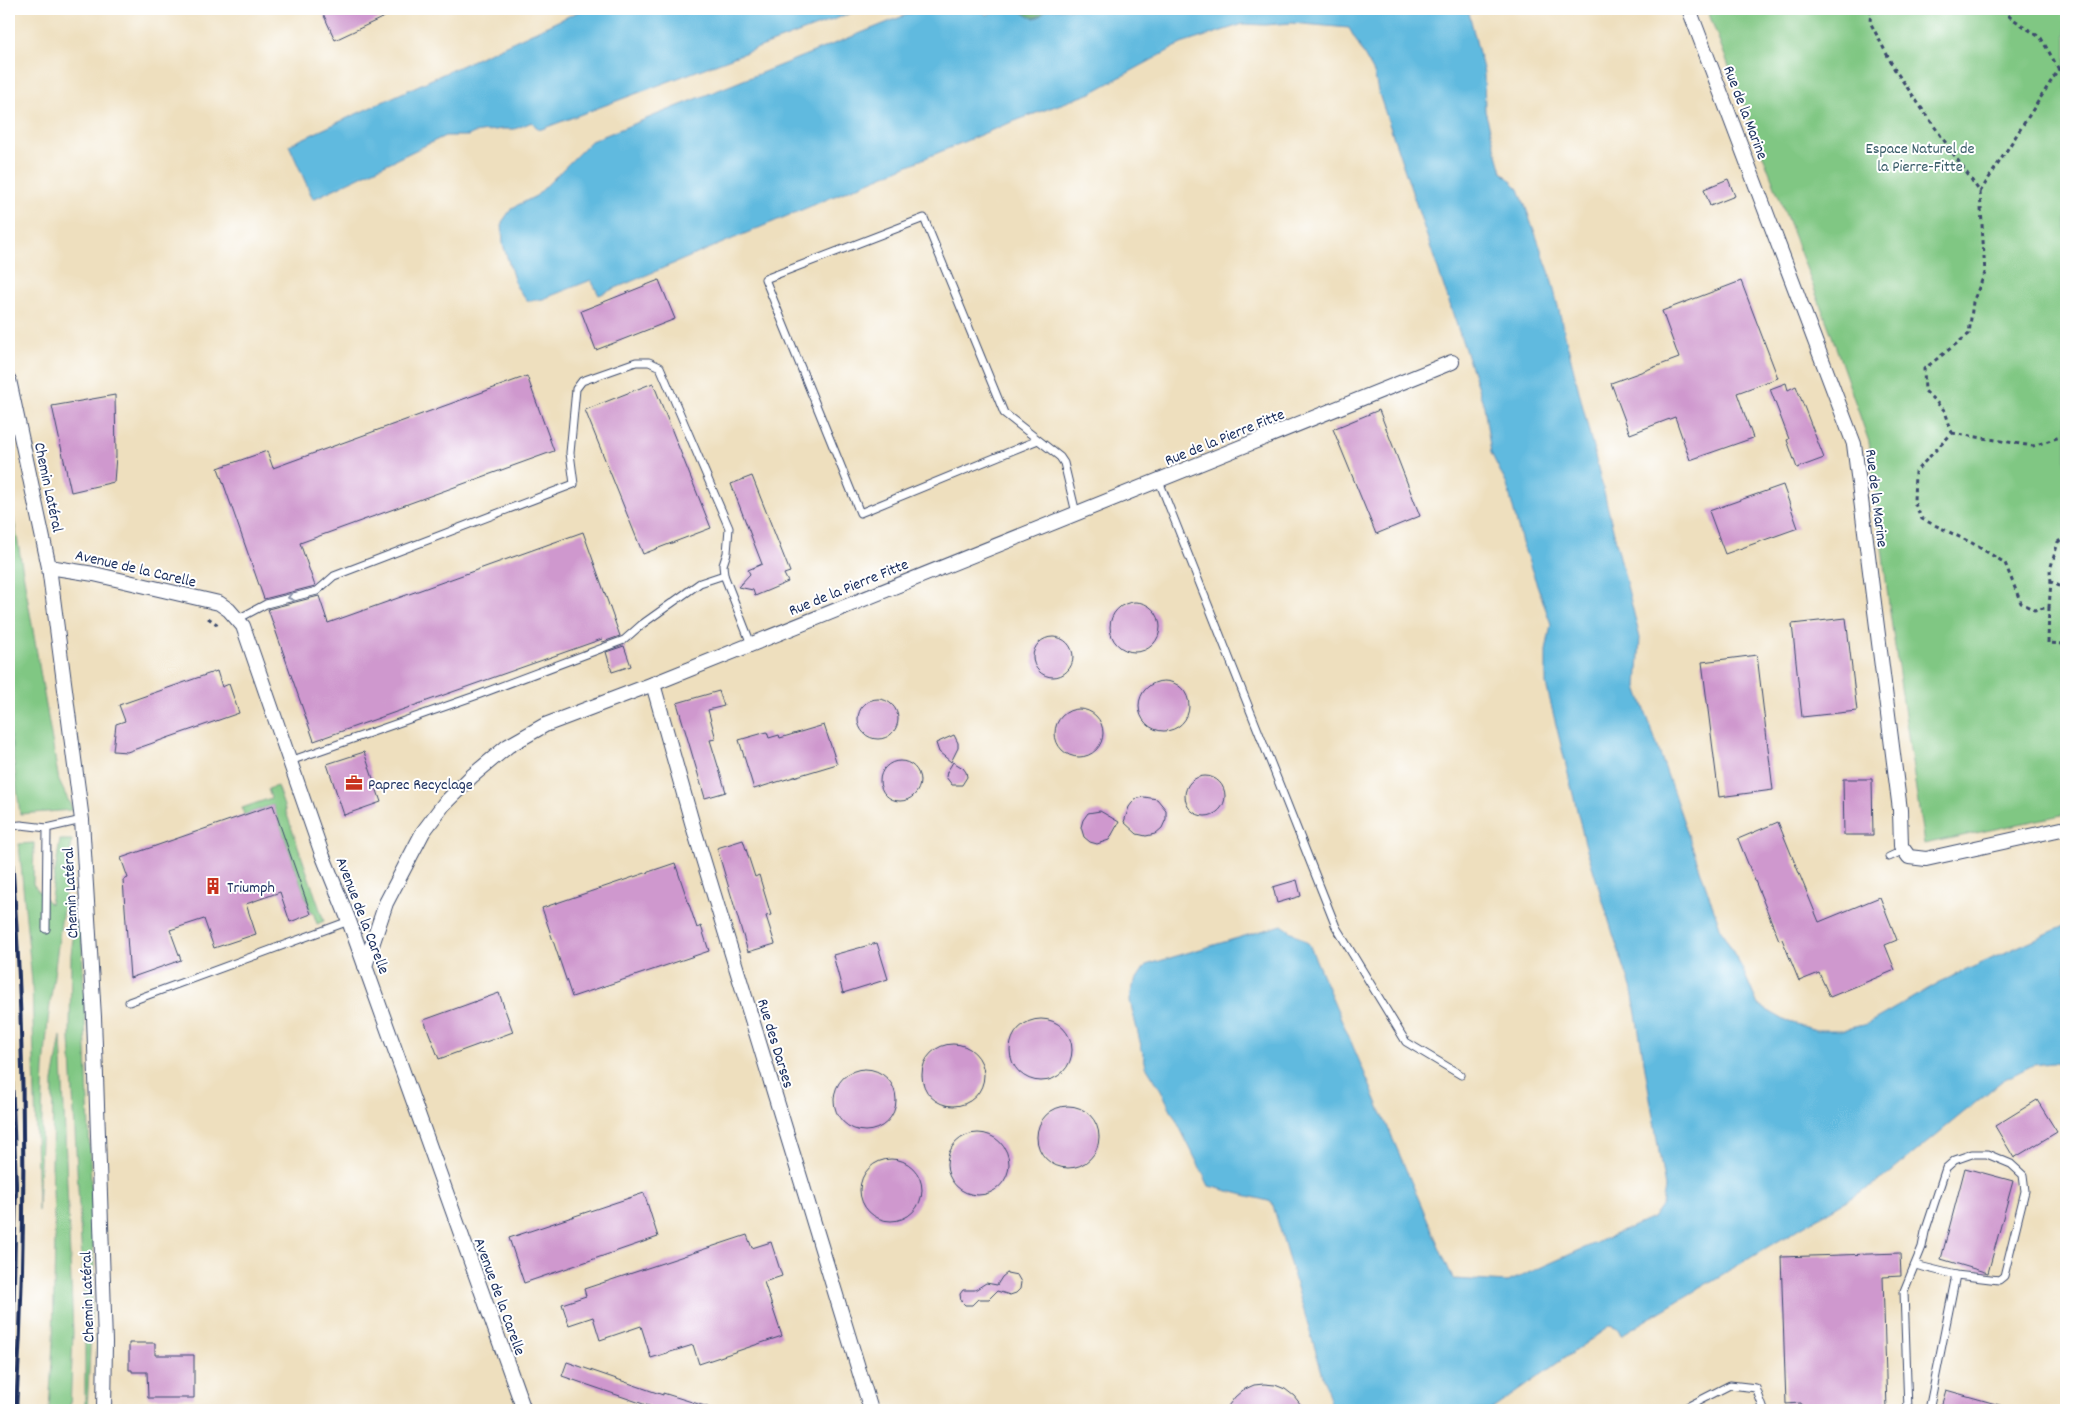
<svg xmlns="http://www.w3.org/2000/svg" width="2075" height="1419" viewBox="0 0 2075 1419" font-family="Dekko,sans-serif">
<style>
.green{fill:#80c783;stroke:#4e7b70}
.forest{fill:#68ac71;stroke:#426e68}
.water{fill:#61badf;stroke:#3e749e}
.building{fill:#cf98ce}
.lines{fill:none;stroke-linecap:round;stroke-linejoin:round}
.service-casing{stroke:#3b496c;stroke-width:9}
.minor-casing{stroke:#3b496c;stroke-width:16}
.path{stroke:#3b496c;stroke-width:3;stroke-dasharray:4 4;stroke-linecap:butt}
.service{stroke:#fff;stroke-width:7}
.minor{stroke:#fff;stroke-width:14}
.rail{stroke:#1b2f5e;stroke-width:4}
.oneway{stroke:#8d97ae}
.labels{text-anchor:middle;stroke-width:4;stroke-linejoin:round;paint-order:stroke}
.street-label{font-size:16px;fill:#1b2f5e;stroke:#fff}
.park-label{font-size:16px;fill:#395d69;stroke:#fff}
.poi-label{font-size:16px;fill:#1b2f5e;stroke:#fff;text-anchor:start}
</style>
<rect width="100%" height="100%" fill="#fff"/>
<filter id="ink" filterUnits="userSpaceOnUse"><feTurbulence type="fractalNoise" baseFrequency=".02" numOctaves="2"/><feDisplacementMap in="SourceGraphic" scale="10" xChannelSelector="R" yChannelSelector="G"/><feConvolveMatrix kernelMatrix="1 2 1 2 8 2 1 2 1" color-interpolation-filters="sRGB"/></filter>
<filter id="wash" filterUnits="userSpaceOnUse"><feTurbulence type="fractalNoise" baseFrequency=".0096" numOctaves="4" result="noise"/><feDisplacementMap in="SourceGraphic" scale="20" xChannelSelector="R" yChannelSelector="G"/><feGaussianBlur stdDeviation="1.12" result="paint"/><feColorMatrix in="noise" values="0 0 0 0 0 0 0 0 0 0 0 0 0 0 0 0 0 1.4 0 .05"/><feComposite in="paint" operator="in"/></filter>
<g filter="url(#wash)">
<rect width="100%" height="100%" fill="#eedfbe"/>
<g class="green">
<path d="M1707,9h359v805l-142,30 -34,-231 -21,-171 -38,-109z"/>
<path d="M9,491l50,290 14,29 -53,4 -11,-92z"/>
<path d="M277,786l47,135 -7,3 -4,-12 -2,1 -38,-108 -29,10 -2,-7 29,-10 -3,-9z"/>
<path d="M60,840h12l-24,180 -4,49 -6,142 -6,-229 -13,-138 15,-1 -1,41 17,20z"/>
<path d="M80,886l14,379 -7,145h-2v-92l-15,-280 1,-84z"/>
<path d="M61,1036l12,297 -3,77h-21l4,-68 2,-105 -3,-69 1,-86z"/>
</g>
<path class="forest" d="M1016,9h31c-11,13 -19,10 -31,0z"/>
<g class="water">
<path d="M584,9h278l-323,121 -7,-8 -17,7h-13l-28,4 -6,3h-23l-132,63 -24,-54z"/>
<path d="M921,9h58l8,6c8,-5 20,-10 30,-6 13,7 17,16 30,0h421l16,64 1,38 17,61 17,17 31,85 90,364 -3,49 84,243 21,38 16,37 28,16 30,9h26l25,-6 73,-42 126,-57v139l-14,-1 -19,2 -30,15 -119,98 -263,157 -3,-6 -8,-3 -119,84h-158l-61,-208 -63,-16 -48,-96 -15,-24 -16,-65 2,-15 14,-21 136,-40 27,19 144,335 55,3 144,-64 10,-14 3,-16 -33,-198 -19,-56 -28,-91 -39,-159v-33l5,-27 -29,-81 -15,-58 -16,-32 -7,-47 -106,-315 -4,-18 -25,-45 -58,-5 -26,2 -22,-1 -62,20 -90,49 -87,32 -405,170 -8,-15 -48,19 -16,2 -11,-15 -13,-42 -1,-22 10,-14 24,-12 55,-55z"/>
</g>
<g id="blocks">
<g class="building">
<path d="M321,9h80l-66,31z"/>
<path d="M1728,179l7,17 -25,10 -6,-17z"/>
<path d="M659,280l16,39 -79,31 -15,-39z"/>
<path d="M1741,281l37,97 -41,15 16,45 -63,22 -15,-43 -45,17 -19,-51 68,-25 -17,-47z"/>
<path d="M527,376l27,75 -254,92 15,43 -51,13 -46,-131 49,-17 6,17z"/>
<path d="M653,383l58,145 -68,26 -58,-144z"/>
<path d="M1786,383l2,7 8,-4 28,72 -27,10 -10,-28 2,-1 -19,-50z"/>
<path d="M115,395l1,61 -2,26 -43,10 -19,-86z"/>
<path d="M1379,410l41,106 -44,18 -43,-105z"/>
<path d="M752,476l38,96 -6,2 4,8 -33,14 -2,-6 -15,-3 12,-13 -2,-4 14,-6 -31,-80z"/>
<path d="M1783,485l15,43 -73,26 -16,-43z"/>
<path d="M583,532l37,104 -17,6 -1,-3 -288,102 -46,-132 51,-13 9,27z"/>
<circle cx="1135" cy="627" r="25"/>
<path d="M1846,618l11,93 -55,6 -10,-93z"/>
<circle cx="1053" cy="657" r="20"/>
<path d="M624,646l7,20 -19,6 -6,-20z"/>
<path d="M1757,655l16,135 -54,7 -17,-135z"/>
<path d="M217,671l5,16 7,-3 10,29 -112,39 -14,-1 3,-27 9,-3 -6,-16z"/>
<circle cx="1164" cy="706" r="25"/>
<path d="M719,691l5,15 -16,4 8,29 -6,1 16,52 -21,6 -28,-95z"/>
<circle cx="878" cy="719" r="20"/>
<circle cx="1079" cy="733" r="24"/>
<path d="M824,725l13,39 -83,25 -15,-49 28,-8 2,6 10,-3 1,3z"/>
<path d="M954,735l4,8v5l-7,14 -12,-10 -3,-9z"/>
<path d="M364,752l17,50 -37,13 -17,-51z"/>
<circle cx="900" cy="781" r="20"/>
<path d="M953,762l10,6 3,4 1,5 -5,8h-10l-6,-8 1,-5z"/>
<circle cx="1205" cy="796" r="20"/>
<path d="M1843,779h29l1,56h-29z"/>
<path d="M1144,797l13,2 9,11v9l-4,9 -7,6 -9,2 -9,-2 -13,-12 5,-15 6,-8z"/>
<path d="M273,805l38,109 -21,8 -10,-30 -34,12 10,30 -42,14 -10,-29 -34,11 11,30 -51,18 -7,-98 5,-2 -7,-20z"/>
<path d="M1100,811l19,11 -10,18 -12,4 -7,-2 -6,-5 -3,-10 2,-7 5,-7z"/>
<path d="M1778,822l41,100 61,-25 17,43 -12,5 10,25 -65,27 -11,-24 -20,8 -17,-42 -3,1 -41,-101z"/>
<path d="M743,840l12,37 4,-2 12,40 -5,1 9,28 -27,8 -31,-104z"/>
<path d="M675,863l22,65 4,-2 8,25 -137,46 -30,-89z"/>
<path d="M1297,880l4,16 -24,7 -4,-16z"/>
<path d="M877,943l11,36 -45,14 -10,-38z"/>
<path d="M499,993l14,39 -74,27 -15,-39z"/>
<circle cx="1041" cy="1050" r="31"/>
<circle cx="953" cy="1075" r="31"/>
<circle cx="865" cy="1100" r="31"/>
<path d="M2037,1100l20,32 -43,26 -19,-32z"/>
<circle cx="1068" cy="1137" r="31"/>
<circle cx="978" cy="1164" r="31"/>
<circle cx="891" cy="1190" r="31"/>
<path d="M1965,1168l48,13 -25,92 -47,-14z"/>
<path d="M644,1193l14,44 -134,46 -15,-45z"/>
<path d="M747,1235l5,13 19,-6 11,34 -18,6 18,54 -83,28 -6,-19 -42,13 -10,-32 -41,14 -7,-23 -24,8 -7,-21 24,-8 -2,-7z"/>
<path d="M1900,1253l1,23 -18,1 4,133h-85l-1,-7 -15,1 -5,-147z"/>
<path d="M1007,1273l10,2 4,7 -1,7 -4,4 -6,2 -13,-4 -8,8h-11l-6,6h-7l-4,-4 -1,-7 3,-4h12l11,-7 11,2 5,-8z"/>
<path d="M129,1343h26v12h39v43h-46l-1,-26h-15v-2h-3z"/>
<path d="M567,1362l96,33v-2l45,14 -1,3h-56l1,-3 -90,-31z"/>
<path d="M1264,1384l11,1 10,4 9,7 11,14h-80l10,-13 8,-7 11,-5z"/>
<path d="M1946,1390l57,16v4h-63z"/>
</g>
</g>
</g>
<g filter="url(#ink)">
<use href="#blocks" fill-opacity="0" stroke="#3b496c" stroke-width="1"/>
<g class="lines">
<g class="service-casing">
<g id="service">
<path d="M1038,440l-178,73 -95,-234 159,-61 80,195 56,44 4,6 12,50"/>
<path d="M1159,481l177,446 70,115 55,33"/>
<path d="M238,619l28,-15 51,-13 17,-15 240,-92 -4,-31 6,-64 6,-8 54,-19h13l11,5 69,161 -2,25 -4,12 1,10 27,69"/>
<path d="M290,761l185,-65 149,-56 17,-15 59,-42 24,-8"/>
<path d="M9,826l12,-1 26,3"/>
<path d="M1889,857l15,-7"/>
<path d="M46,929l1,-101 35,-8"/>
<path d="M129,1002l220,-81"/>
<path d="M1915,1265l41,10 -27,135"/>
<path d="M1681,1410l49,-25 26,3 8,22"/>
<path d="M1908,1410l-4,-119 18,-44 3,-15 21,-64 9,-8 17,-6h15l24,10 12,11 2,16 -21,85 -5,4 -43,-5"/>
</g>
</g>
<g class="minor-casing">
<g id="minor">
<path d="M1689,9l165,435 46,366 1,36 8,11 17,2 140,-31"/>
<path d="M9,380l40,187 33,253 12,197 11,325 -1,68"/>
<path d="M49,567l45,7 125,29 10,7 14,16 79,228 27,67 175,489"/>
<path d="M653,684l40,142 178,584"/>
<path d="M365,966l21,-63 37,-71 21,-28 28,-28 36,-30 37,-21 108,-41 799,-322"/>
</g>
</g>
<g class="path">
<path d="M1871,9l-1,13 25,48 85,122 5,81 -12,29 -4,32 -45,35 1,22 20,20 7,22 -37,39 -1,30 8,17 50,24 33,20 16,40 13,7 15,-3 2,-25 15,7"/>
<path d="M2003,9l7,8 31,21 25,44"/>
<path d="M1980,192l86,-134"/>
<path d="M1952,433l81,13 33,-11"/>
<path d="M2051,582l-1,-12 8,-28 8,-6"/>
<path d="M2049,607l-1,36 18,1"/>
<path d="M208,618l13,9"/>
</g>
<use href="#service" class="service"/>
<use href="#minor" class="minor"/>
<g class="rail">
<path d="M9,819c16,197 19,394 7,591"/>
<path d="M9,991l7,195 -3,143"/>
</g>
</g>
<defs><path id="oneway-chevron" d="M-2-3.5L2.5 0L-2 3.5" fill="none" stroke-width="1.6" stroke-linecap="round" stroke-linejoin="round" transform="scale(1.25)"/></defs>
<use class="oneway" href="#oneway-chevron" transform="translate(291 597) rotate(166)"/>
</g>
<defs>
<g id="office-bare" transform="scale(1.35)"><path d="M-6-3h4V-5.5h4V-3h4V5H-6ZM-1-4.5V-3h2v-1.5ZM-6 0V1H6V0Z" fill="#c8321e" stroke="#fff" stroke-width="2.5" paint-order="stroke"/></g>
<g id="building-bare" transform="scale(1.35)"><path d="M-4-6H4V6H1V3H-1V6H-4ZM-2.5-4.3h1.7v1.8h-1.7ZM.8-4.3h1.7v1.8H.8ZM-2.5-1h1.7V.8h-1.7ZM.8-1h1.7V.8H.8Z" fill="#c8321e" stroke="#fff" stroke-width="2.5" paint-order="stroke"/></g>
</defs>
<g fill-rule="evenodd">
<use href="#office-bare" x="354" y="783"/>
<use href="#building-bare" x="213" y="886"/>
</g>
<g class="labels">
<g class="street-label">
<text transform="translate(1747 112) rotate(69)" y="6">Rue de la Marine</text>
<text transform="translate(1224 436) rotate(-22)" y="6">Rue de la Pierre Fitte</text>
<text transform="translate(50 487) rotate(78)" y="6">Chemin Latéral</text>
<text transform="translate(1878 498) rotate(83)" y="6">Rue de la Marine</text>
<text transform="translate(136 567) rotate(13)" y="6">Avenue de la Carelle</text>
<text transform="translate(848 586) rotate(-22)" y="6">Rue de la Pierre Fitte</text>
<text transform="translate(69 893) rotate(-93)" y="6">Chemin Latéral</text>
<text transform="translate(364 915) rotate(69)" y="6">Avenue de la Carelle</text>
<text transform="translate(777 1043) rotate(73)" y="6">Rue des Darses</text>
<text transform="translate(501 1296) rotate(70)" y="6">Avenue de la Carelle</text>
<text transform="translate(86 1297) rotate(-92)" y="6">Chemin Latéral</text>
</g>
<g class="park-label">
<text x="1920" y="153">Espace Naturel de<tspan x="1920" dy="18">la Pierre-Fitte</tspan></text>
</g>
<g class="poi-label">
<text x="368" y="789">Paprec Recyclage</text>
<text x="227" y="892">Triumph</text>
</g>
</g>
<rect width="2075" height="1419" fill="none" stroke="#fff" stroke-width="30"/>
</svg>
